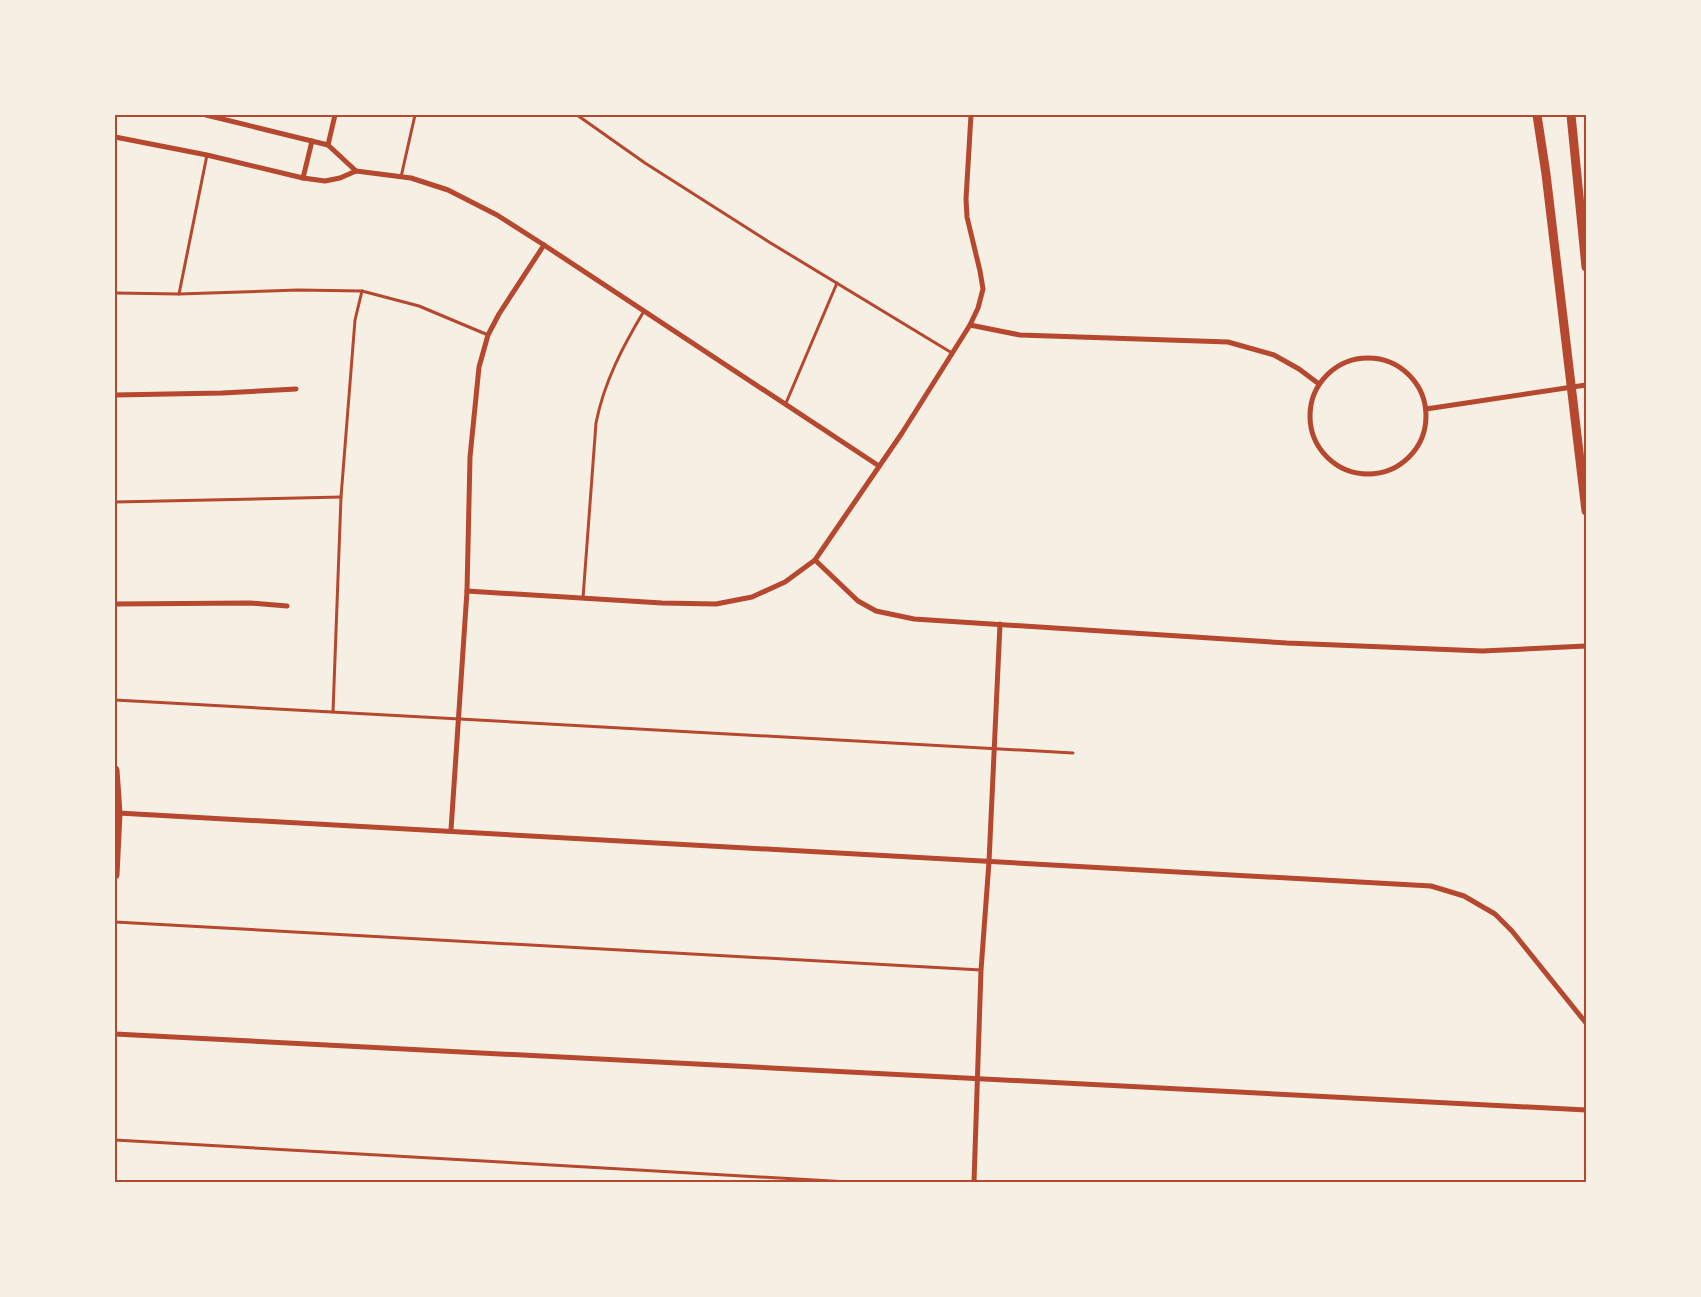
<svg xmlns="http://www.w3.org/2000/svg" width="1701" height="1297" viewBox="0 0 1701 1297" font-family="'Work Sans',sans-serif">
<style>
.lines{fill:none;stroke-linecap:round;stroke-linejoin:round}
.service{stroke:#b5482f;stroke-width:3}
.minor{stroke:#b5482f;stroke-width:5}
.tertiary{stroke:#b5482f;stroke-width:9}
.neatline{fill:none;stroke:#b5482f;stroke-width:2}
</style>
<rect width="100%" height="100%" fill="#f6efe4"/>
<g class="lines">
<g class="service">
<path d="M577,115l68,48 124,79 183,111"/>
<path d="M401,177l14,-62"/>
<path d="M115,293l64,1 119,-4 64,1 57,15 69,29"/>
<path d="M179,294l28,-139"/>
<path d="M786,403l51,-120"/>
<path d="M115,502l226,-5"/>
<path d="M583,598l13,-175c8,-41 27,-77 48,-112"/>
<path d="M115,700l958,53"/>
<path d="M333,712l8,-215 14,-177 7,-29"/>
<path d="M115,922l866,48"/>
<path d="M115,1140l734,42"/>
</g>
<g class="minor">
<path d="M206,115l122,30 28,26"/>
<path d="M115,137l92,18 96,23 22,3 15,-3 16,-7 55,7 37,12 49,25 47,30 335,221"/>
<path d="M328,145l7,-30"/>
<path d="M303,178l9,-37"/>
<path d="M970,325l50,10 208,7 46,13 25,14 20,15"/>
<circle cx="1368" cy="416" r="58"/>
<path d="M115,395l107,-2 74,-4"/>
<path d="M1426,409l160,-24"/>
<path d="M815,560l43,41 18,10 38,8 373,24 195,8 104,-5"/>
<path d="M467,591l195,12 54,1 36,-7 33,-15 30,-22 87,-127 68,-108 8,-17 5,-19 -3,-18 -13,-54 -1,-18 5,-84"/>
<path d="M115,604l135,-1 37,3"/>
<path d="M118,813l1313,73 33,10 31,18 17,17 74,92"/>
<path d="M451,830l16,-239 3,-134 9,-90 9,-32 11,-21 45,-69"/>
<path d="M115,1034l1471,76"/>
<path d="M974,1182l7,-212 8,-108 11,-238"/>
</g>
<g class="tertiary">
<path d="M1537,115l9,59 40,337"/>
<path d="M1571,115l15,152"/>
<path d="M115,770l3,43 -3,62"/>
</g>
</g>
<rect width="1701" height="1297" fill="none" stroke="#f6efe4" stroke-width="232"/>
<rect x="116" y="116" width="1469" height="1065" class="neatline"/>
</svg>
